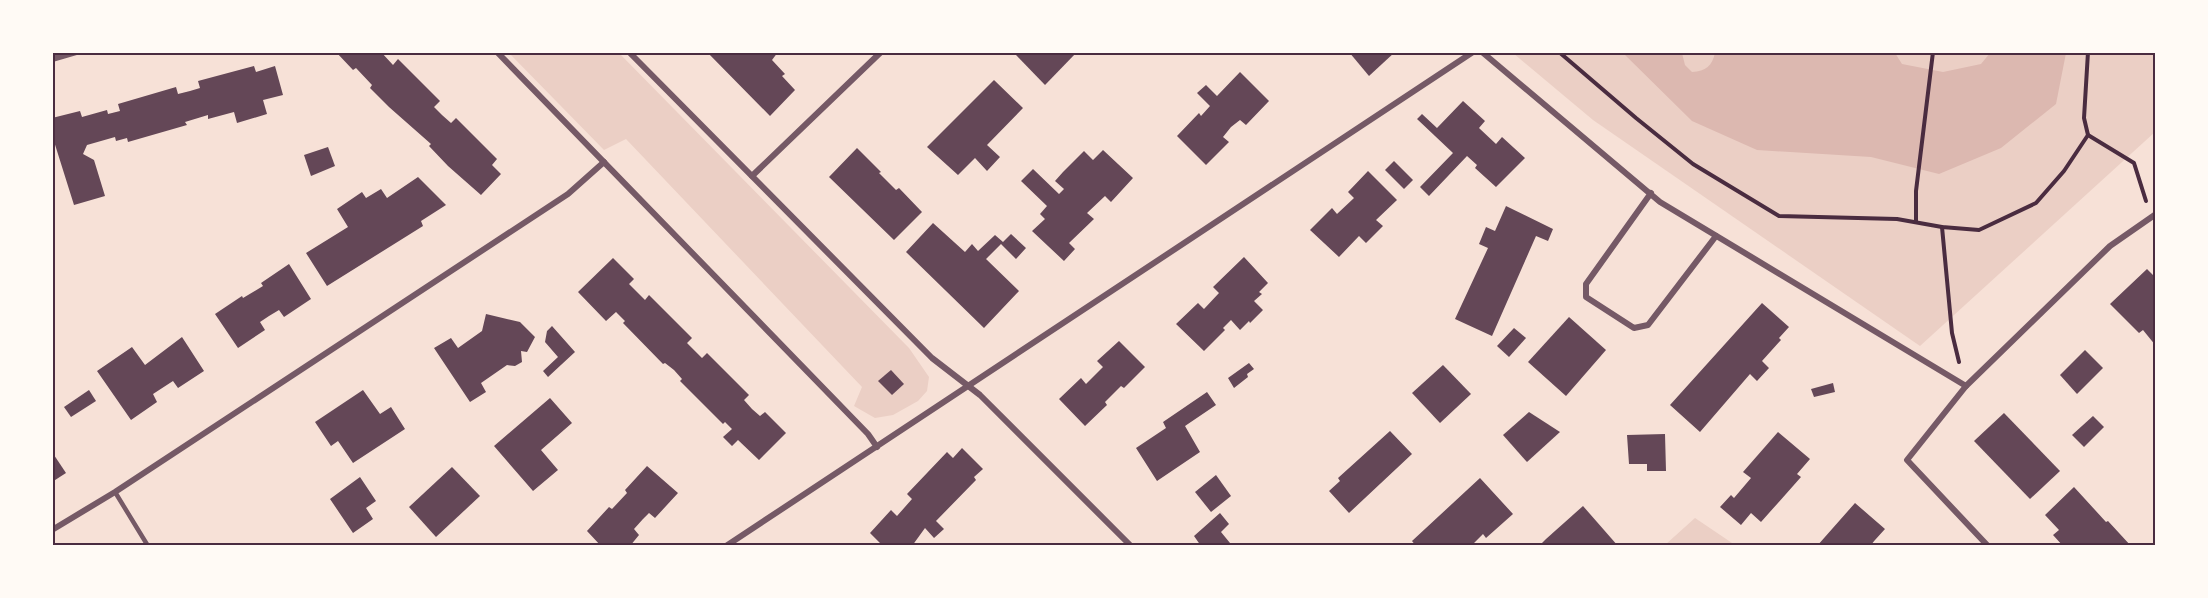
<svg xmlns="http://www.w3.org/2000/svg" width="2208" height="598" viewBox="0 0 2208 598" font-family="Inter,sans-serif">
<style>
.green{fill:#ebcfc5}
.water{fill:#dcb8b0}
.building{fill:#644757}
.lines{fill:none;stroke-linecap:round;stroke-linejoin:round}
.path{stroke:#4a2c40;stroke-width:4}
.service{stroke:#755966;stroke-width:4.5}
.minor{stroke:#755966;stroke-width:6}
.neatline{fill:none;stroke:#4a2c40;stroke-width:2}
</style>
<rect width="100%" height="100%" fill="#f7e1d7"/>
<g class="green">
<path d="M509,53h110l290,295 20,29 -2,14 -9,10 -25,14 -18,3 -21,-12 8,-19 -236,-248 -22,11z"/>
<path d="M1513,53h642v79l-235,214 -327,-226z"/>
<path d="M1695,518l40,27h-70z"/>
</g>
<path class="water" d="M1623,53h59l3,12 7,7c14,-1 20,-6 23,-19h180l7,11 41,8 38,-8 9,-11h76l-10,51 -55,44 -62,26 -68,-17 -114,-7 -65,-29z"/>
<g class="building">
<path d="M336,52h45l12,13 5,-6 42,42 -6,6 8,8 9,8 5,-5 41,41 -5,6 9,9 -20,21 -33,-29 -19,-20 2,-2 -42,-37 -19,-19 2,-3 -16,-17 -3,2z"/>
<path d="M707,52h71l-6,8 13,14 -3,2 13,14 -25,26z"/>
<path d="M1018,52h59l-32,33 -29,-30z"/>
<path d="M1349,52h46l-26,24z"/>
<path d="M254,66l2,6 19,-6 8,29 -20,5 4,14 -30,9 -3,-11 -26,7v-4l-23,7 2,3 -59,17 -1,-4 -11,3 -1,-4 -28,8 -4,9 11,6 11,36 -31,9 -22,-70v-17l28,-7 2,6 25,-7 1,4 12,-3 -2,-7 58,-17 2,7 12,-3 10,-3 -2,-7z"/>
<path d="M1240,72l29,29 -23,24 -6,-5 -9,7 -8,10 6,5 -23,23 -29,-29 22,-23 2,3 9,-10 -13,-13 9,-8 11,11z"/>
<path d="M994,80l29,28 -36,37 13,12 -13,14 -12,-13 -17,17 -31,-28z"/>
<path d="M1463,101l22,20 -6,7 17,16 6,-7 23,21 -29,29 -21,-19 2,-3 -10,-9 -38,40 -9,-9 33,-34 -36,-34 5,-5 15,14z"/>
<path d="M328,147l7,19 -24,10 -7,-21z"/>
<path d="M857,148l24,24 -2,1 17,17 3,-2 23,24 -28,28 -65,-63z"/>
<path d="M1103,150l30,28 -22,24 -6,-6 -18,17 7,6 -25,24 6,6 -11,12 -32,-30 13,-12 -5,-5 7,-8 -26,-25 12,-12 26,25 5,-5 -9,-8 8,-9 21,-21 9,9z"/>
<path d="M1394,161l19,19 -9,9 -19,-19z"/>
<path d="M1368,171l29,29 -21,20 7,6 -17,17 -7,-7 -20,21 -29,-27 22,-22 5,6 17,-16 -6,-6z"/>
<path d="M418,177l28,28 -25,16 2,5 -96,60 -21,-33 42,-26 -11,-18 25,-17 4,6 15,-9 6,9z"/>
<path d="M1506,206l47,23 -5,12 -12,-5 -44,100 -37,-17 33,-71 -9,-4 7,-17 9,4z"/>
<path d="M933,223l32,29 7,-8 6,7 17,-16 8,7 8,-8 15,14 -10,11 -15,-15 -15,15 33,32 -35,37 -78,-76z"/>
<path d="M1244,257l24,26 -9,9 3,2 -8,7 9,9 -13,13 -1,-2 -9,9 -9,-10 -8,8 2,2 -21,21 -28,-27 22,-21 6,6 15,-16 -6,-6z"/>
<path d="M613,258l21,21 -5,5 16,16 4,-5 43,43 -5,5 15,15 5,-5 42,42 -5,5 8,9 8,7 5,-4 21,21 -27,27 -21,-20 -6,6 -9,-9 9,-8 -7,-7 -2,2 -43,-43 2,-2 -8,-9 -9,-7 -2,1 -40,-41 2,-2 -9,-9 -10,9 -28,-29z"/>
<path d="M289,264l22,35 -27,18 -5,-7 -10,6 -9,6 5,8 -27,18 -23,-34 27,-18 1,2 20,-12 -2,-3z"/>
<path d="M2147,269l9,9v68l-13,-16 -4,3 -29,-29z"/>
<path d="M1762,303l27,24 -10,11 2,2 -19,21 7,7 -12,13 -7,-7 -50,58 -30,-27z"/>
<path d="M486,314l34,8 15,15 -8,15 -6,-1 1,11 -7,4 -8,-1 -26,18 5,9 -16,10 -36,-54 17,-10 7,10 24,-17z"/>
<path d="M1569,317l37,33 -40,46 -38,-34z"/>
<path d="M552,326l23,26 -27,25 -5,-6 15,-14 -13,-15 2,-11z"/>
<path d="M1514,328l12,10 -17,19 -12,-11z"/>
<path d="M182,337l22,34 -26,17 -5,-7 -20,13 4,8 -26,18 -34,-49 35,-24 13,18z"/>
<path d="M1119,341l26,26 -21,21 -3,-2 -16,16 2,3 -22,21 -26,-27 22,-21 5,6 17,-17 -6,-6z"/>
<path d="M2085,350l18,18 -26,26 -17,-19z"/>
<path d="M1249,363l5,6 -7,5 1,3 -14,11 -6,-10z"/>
<path d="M1443,365l28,29 -31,29 -28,-30z"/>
<path d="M891,370l13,14 -12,11 -14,-14z"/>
<path d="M1833,383l2,9 -21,5 -3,-8z"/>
<path d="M89,390l7,11 -25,16 -7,-10z"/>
<path d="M363,390l17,24 11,-7 14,22 -52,34 -15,-22 -7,5 -16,-24z"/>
<path d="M1207,392l9,13 -31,21 15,26 -43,29 -21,-33 30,-20 -3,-6z"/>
<path d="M550,398l22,25 -31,27 17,20 -25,21 -39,-45z"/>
<path d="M1529,412l31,20 -33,30 -24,-27z"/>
<path d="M2004,413l56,58 -30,28 -56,-58z"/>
<path d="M2093,416l11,11 -20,20 -12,-12z"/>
<path d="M1390,431l22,23 -63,59 -20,-22 11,-10 -2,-3z"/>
<path d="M1778,432l32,27 -13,15 4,3 -40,45 -10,-9 -10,12 -21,-18 11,-12 3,3 17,-20 -8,-6z"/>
<path d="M1665,434l1,37h-19v-7h-18l-2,-29z"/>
<path d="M962,448l21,21 -9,8 2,3 -40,41 8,8 -10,9 -9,-10 -13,18h-29l-13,-13 21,-23 6,6 15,-17 -5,-5 40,-42 6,6z"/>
<path d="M52,452l14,21 -14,9z"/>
<path d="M647,466l31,27 -23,25 -6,-5 -6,6 -9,10 5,6 -9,11h-29l-14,-15 22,-24 3,2 15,-16 -2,-3z"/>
<path d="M452,467l28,29 -44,41 -27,-30z"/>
<path d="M1216,475l15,21 -20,16 -16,-20z"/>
<path d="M360,477l16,24 -10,7 7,11 -20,14 -23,-34z"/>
<path d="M1480,478l33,36 -27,24 -3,-4 -12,12h-55l-4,-5z"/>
<path d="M2074,487l32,35 2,-1 23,25h-68l-10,-11 6,-5 -14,-15z"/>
<path d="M1855,503l30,26 -10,11 -5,6h-53z"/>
<path d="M1583,506l35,40h-79l7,-7z"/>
<path d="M1220,513l9,11 -8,8 9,11 -3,3h-26l-7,-10z"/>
</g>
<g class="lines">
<g class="path">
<path d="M1559,52l77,66 57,46 86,52 118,3 45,8 37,3 57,-27 28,-32 24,-36"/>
<path d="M2088,52l-4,66 4,17 46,28 12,38"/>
<path d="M1916,222v-31l17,-139"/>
<path d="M1942,227l10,106 7,29"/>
</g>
<path class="service" d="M115,492l33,54"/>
<g class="minor">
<path d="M497,52l371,382 9,13"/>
<path d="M629,52l303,306 48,37 151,151"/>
<path d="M1482,52l178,150 306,184"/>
<path d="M52,59l24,-7"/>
<path d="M752,176l129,-124"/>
<path d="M1651,193l-65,91v13l48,31 14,-3 68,-89"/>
<path d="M52,530l63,-38 453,-298 36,-32"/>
<path d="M726,546l747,-494"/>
<path d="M1988,546l-81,-86 59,-74 144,-140 46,-32"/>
</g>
</g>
<rect width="2208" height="598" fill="none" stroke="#fffaf5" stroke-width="108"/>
<rect x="54" y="54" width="2100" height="490" class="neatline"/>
</svg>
